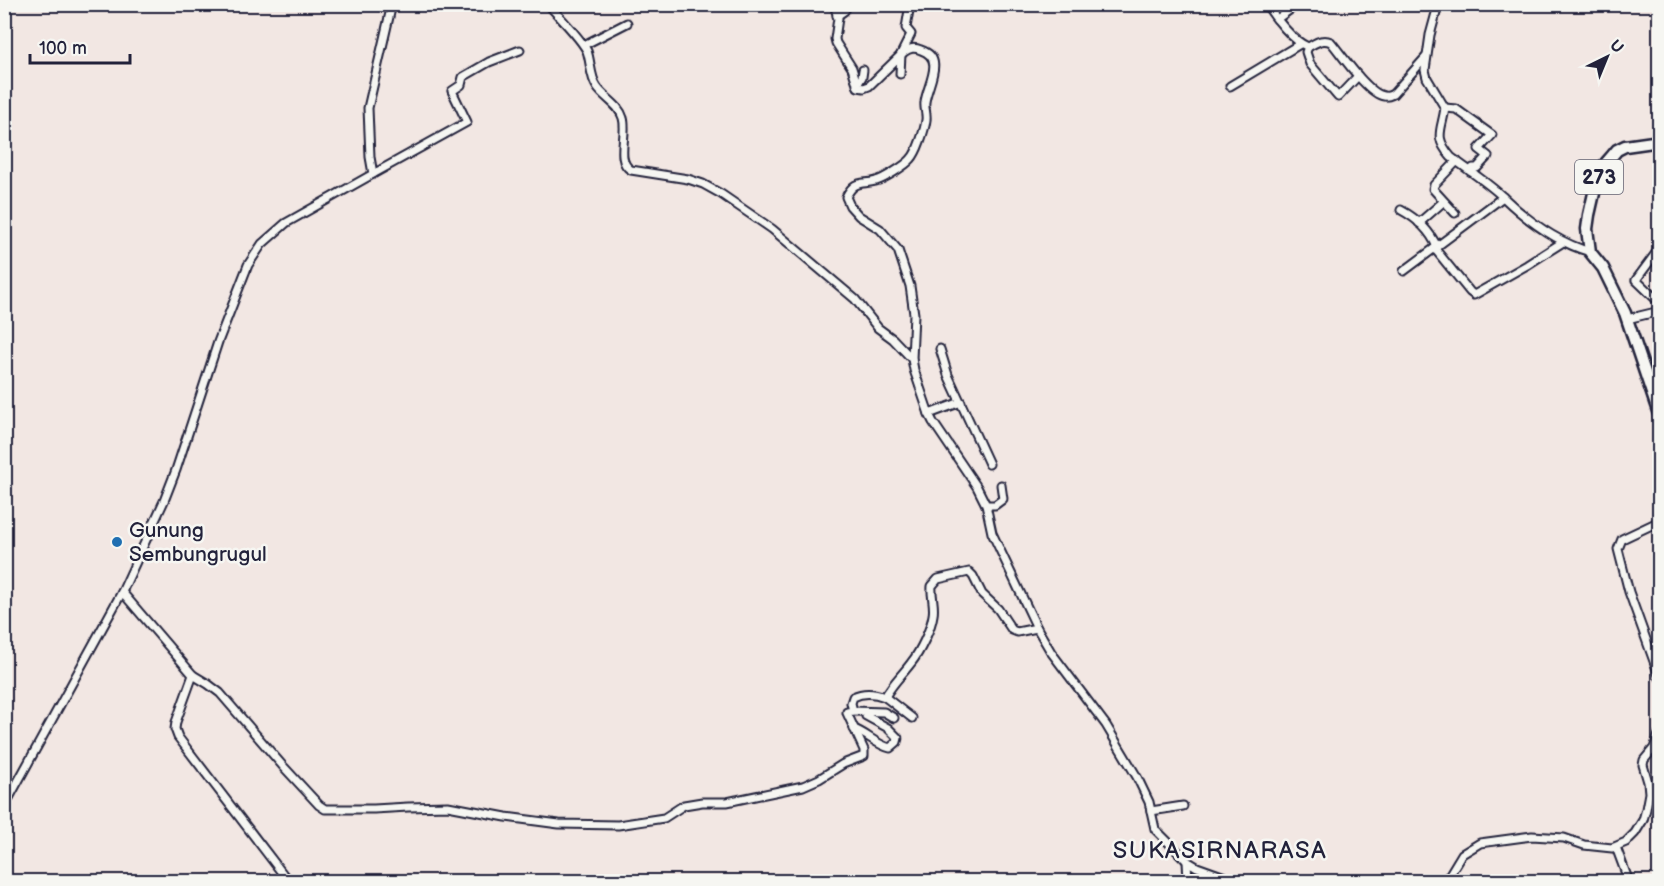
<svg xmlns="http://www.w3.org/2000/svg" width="1664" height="886" viewBox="0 0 1664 886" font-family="'Balsamiq Sans',sans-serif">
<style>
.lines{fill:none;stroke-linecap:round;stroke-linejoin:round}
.street-casing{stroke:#22223b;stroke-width:11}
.primary-casing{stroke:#22223b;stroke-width:15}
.street{stroke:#f6f6f2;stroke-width:7}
.primary{stroke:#f6f6f2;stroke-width:10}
.poi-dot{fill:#1f6fb2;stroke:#f6f6f2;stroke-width:2}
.labels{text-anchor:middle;stroke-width:5;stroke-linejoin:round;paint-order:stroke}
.shield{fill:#f6f6f2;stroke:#626272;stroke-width:1.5}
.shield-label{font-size:20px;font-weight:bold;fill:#22223b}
.poi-label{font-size:21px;fill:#22223b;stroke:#f6f6f2;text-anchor:start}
.quarter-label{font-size:24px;letter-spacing:1.5px;fill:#22223b;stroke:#f6f6f2}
</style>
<rect width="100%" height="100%" fill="#f2e7e3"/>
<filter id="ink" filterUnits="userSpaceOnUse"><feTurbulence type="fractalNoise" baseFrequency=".0167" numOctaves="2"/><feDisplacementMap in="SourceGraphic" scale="12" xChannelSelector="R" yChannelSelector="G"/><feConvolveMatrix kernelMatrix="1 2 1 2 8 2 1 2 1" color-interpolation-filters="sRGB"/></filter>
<g filter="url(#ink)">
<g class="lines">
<g class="street-casing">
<g id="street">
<path d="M548,4c11,13 32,33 39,47 4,11 3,26 10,36 7,11 22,17 26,31 5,16 -8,43 8,52l57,9 15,5 18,10 51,35 83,70 23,29 15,11 19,20"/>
<path d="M834,4l4,14 -3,21 1,4 16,25 6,19 6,1 5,-2 35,-34c6,-4 10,-5 17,-2 25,8 6,35 4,52 -1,6 2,12 1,18 -1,9 -9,33 -15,39 -5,6 -27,20 -35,22 -14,4 -21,-2 -30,16l4,9 9,10 21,13 18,21 12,36 4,28 -2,45 2,11 15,44 4,8 44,65 9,18 6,28 45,95 14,24 55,73 31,52 12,25 6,27 32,32 10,6 42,15"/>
<path d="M1266,4c9,14 27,37 42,43 8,-4 14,-9 23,-5 11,13 37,52 53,54 4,1 5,0 9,-2l33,-37"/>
<path d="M1435,4l1,9 -6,22 -5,35 2,8 18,30c-3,23 -12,28 6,49 17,13 36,25 52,40 25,24 53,45 87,55"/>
<path d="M837,16l7,-5 5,-7"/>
<path d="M1277,19l21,-15"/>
<path d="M584,45l43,-22"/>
<path d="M1308,47l-2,5 4,12 28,33 20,-21"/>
<path d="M900,74l1,-20 10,-20 -5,-6 4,-24"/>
<path d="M857,85l5,-8 1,-7"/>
<path d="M1230,86l70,-42"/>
<path d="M1445,108l11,1 36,26 -13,14 9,7 -11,12h-4l-3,3"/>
<path d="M373,174l94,-52 -15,-31 9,-6 2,-8 26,-15 31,-12"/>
<path d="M1401,210c15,8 29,21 36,37"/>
<path d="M1455,213l-22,-24 1,-4 23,-24"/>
<path d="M1419,223l24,-21"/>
<path d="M1435,249l35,43 4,3 53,-30 36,-23"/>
<path d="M1659,249l-23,31 24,23"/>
<path d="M1404,271l99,-74"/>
<path d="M1627,319l33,-8"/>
<path d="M940,349l8,26 41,89"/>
<path d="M929,414l32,-12"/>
<path d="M986,505h9l8,-6 -2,-14"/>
<path d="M1660,521l-38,18 -4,10 11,43 31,86"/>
<path d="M122,592l71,83 -17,47 -1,7 3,8 111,145"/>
<path d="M193,675l15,9 12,9 62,72 37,40 6,4h49l34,-2 40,-1 58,11 53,7 59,1 46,-7 20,-13 18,-3h25l76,-16 16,-7 24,-15 21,-8v-6l-17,-37v-1l6,-1 -2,-8 2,-6c10,-5 22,-4 32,0 7,-13 17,-22 26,-34 9,-11 20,-34 22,-48 2,-9 -2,-19 -1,-29l6,-7 31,-7 4,4 9,18 16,15 14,21 5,2 20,-4"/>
<path d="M885,697l27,21"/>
<path d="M853,711l31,1 10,6"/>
<path d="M854,729c13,5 23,16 36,19l7,-6 1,-4 -10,-10 -22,-12 1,-4"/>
<path d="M4,807l118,-215 42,-91 12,-31 42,-128 30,-77 14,-21 24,-21 87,-49 -3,-17 -2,-49 24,-104"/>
<path d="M1151,811l32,-5"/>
<path d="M1616,847l13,35"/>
<path d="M1187,861l1,21"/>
<path d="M1445,882l17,-28 18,-11 52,-7 32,2 20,7 28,3 14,-6 9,-9 8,-13 3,-11 3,-16 -1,-11 -5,-17 1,-5 10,-12 6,-16"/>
</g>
</g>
<g class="primary-casing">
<path id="primary" d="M1660,141l-35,5 -8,4 -5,6 -6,7 -9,17 -8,35 -2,14 3,23 13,16 22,45 35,104"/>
</g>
<use href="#street" class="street"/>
<use href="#primary" class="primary"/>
</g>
</g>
<circle class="poi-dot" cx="117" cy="542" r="6"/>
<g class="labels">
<rect class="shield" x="1575" y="160" width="48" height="34" rx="4.5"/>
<g class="shield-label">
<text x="1599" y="184">273</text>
</g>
<g class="poi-label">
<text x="129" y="537">Gunung<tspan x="129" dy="24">Sembungrugul</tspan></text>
</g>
<g class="quarter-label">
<text x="1220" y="858">SUKASIRNARASA</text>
</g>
</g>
<rect width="1664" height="886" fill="none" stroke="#f6f6f2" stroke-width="24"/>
<rect x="12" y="12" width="1640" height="862" fill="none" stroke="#22223b" stroke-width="2" filter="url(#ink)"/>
<g transform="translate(1607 57) rotate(43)" stroke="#f6f6f2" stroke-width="4.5" paint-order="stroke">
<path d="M0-4.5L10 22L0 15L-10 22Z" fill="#22223b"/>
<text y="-9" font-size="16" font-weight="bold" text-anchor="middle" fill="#22223b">U</text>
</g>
<path d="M30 54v9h100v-9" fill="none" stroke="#22223b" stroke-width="3"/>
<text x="39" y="54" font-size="18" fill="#22223b" stroke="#f6f6f2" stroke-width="4.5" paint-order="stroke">100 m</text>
</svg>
